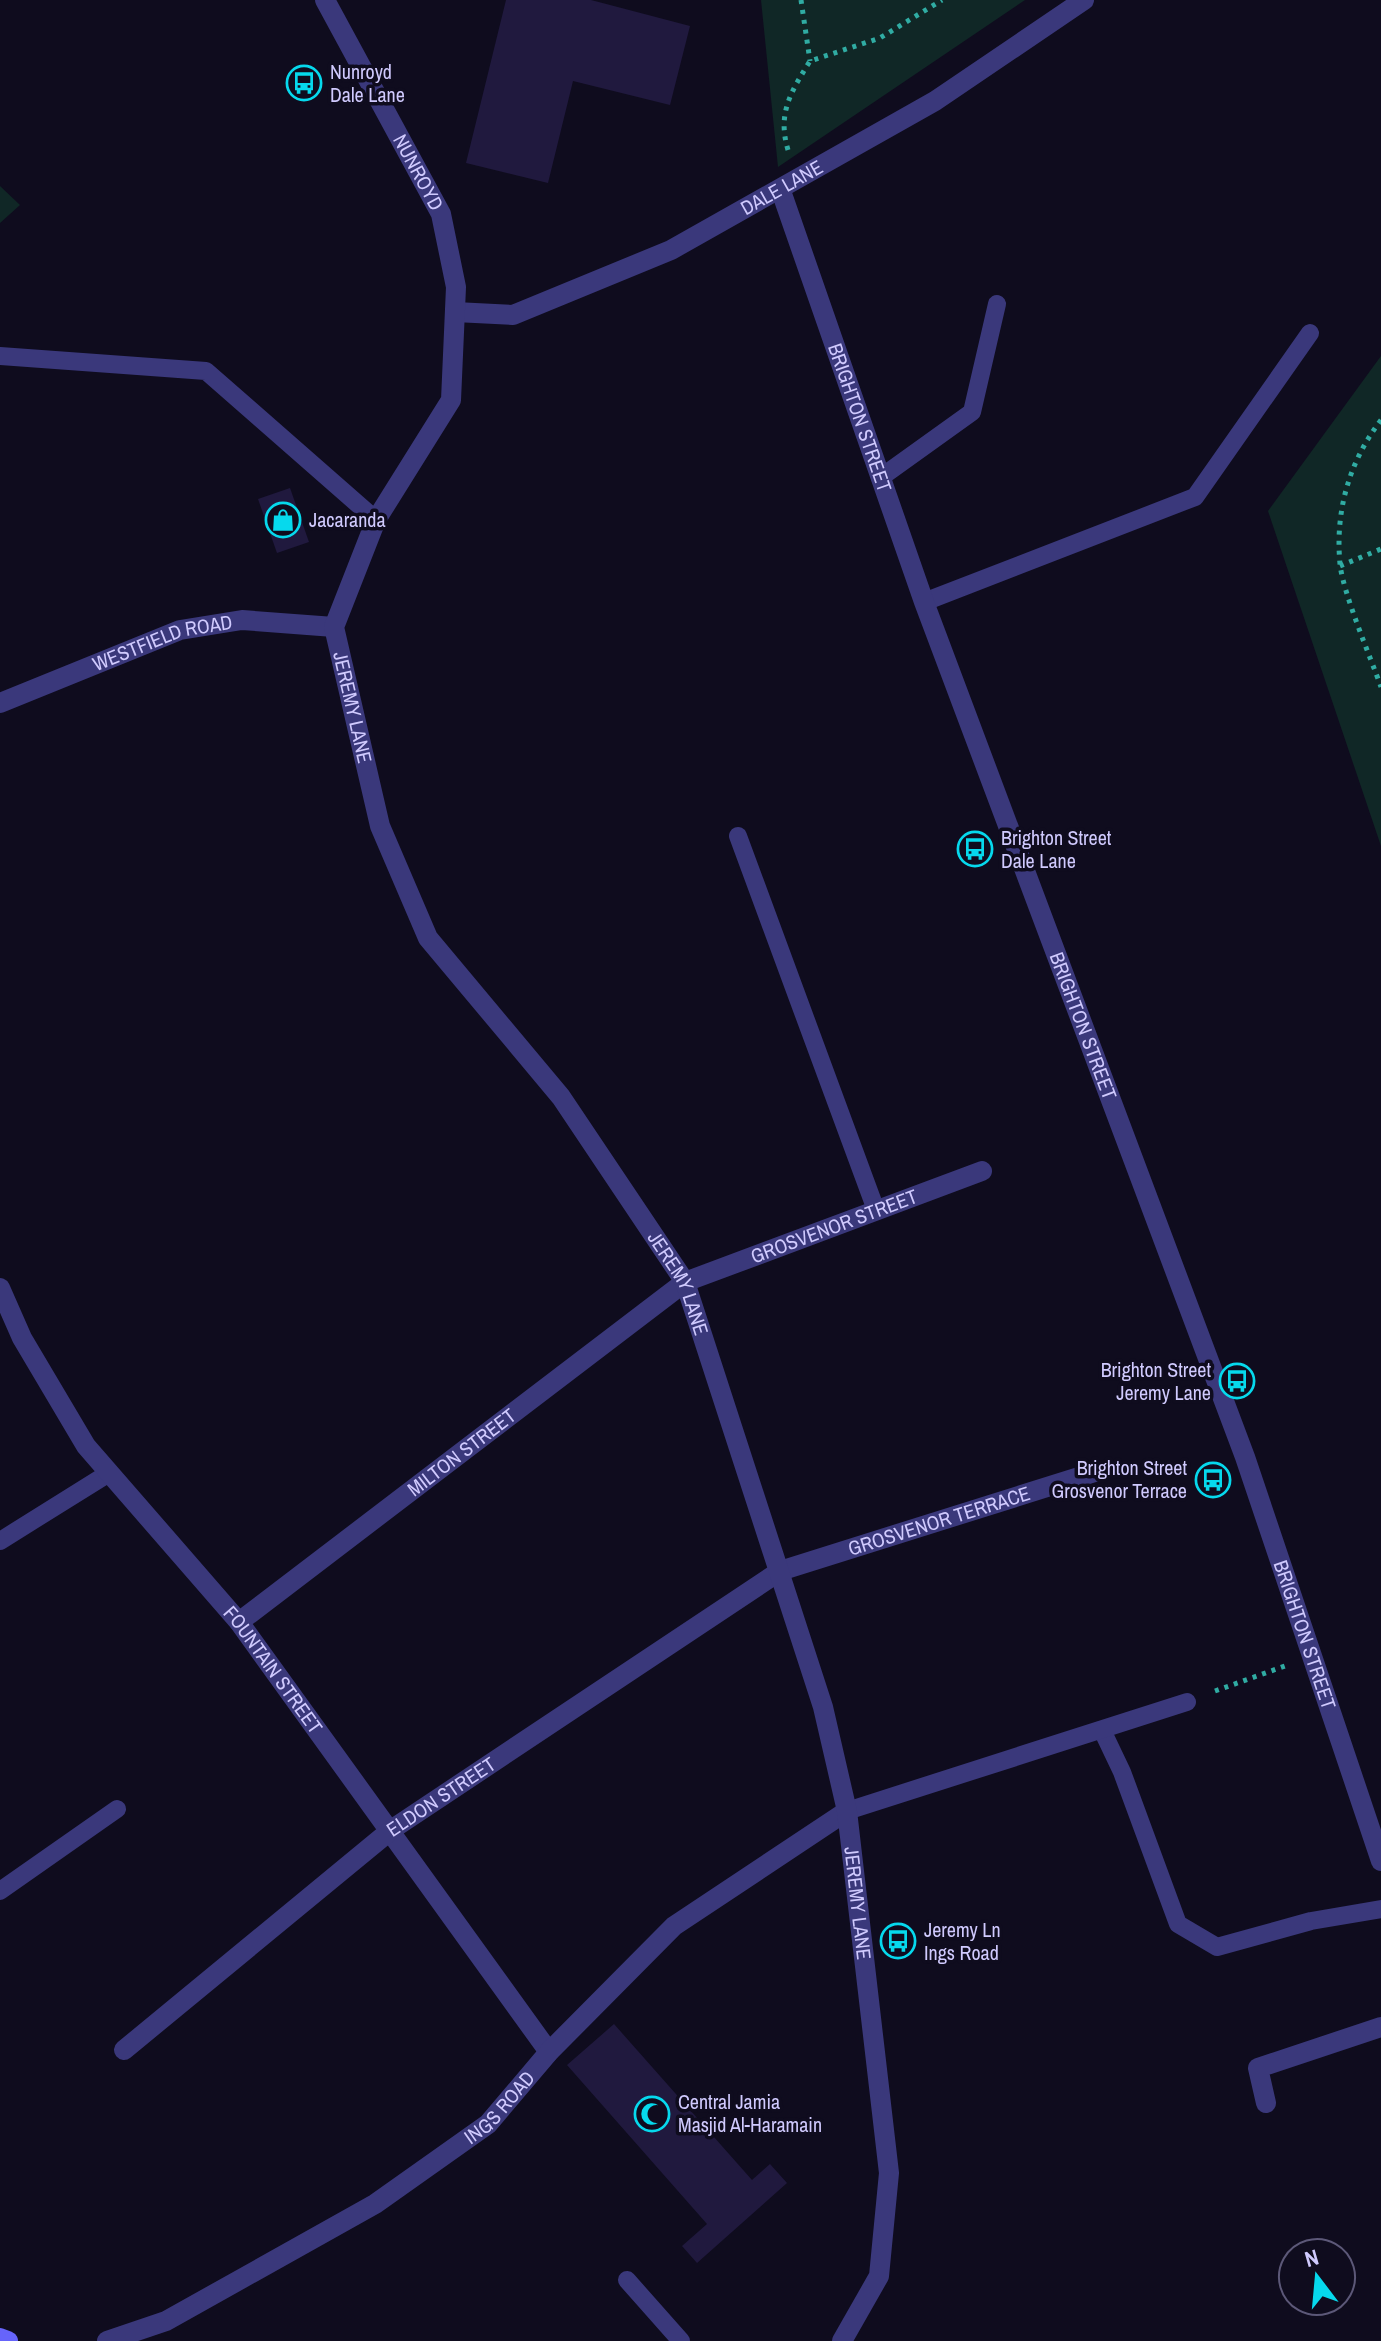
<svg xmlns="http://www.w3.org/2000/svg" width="1381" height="2341" viewBox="0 0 1381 2341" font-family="'Archivo Narrow',sans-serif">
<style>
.green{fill:#102726}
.building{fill:#20193e}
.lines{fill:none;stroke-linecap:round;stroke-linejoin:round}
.path{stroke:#30aca3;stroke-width:5;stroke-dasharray:4 6;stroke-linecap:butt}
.service{stroke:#3a387b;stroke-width:18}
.minor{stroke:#3a387b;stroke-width:20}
.tertiary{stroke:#3a387b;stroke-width:20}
.secondary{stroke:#6664fb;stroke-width:20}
.labels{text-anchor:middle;stroke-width:7;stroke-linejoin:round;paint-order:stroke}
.poi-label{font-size:20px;fill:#d0cafe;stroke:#0f0c1e;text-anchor:start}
.street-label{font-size:20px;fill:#d0cafe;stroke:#0f0c1e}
</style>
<rect width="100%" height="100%" fill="#0f0c1e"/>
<g class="green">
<path d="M761,0h264l-247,167z"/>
<path d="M0,186l20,19 -20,18z"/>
<path d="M1381,356v490l-113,-335z"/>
</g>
<g class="building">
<path d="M506,0h85l99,26 -20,79 -97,-24 -25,102 -82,-20z"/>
<path d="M290,488l19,54 -32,11 -19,-54z"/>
<path d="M614,2024l138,156 18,-16 17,19 -90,80 -15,-17 25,-22 -140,-159z"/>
</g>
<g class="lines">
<g class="path">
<path d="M801,0l9,61"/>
<path d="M788,150c-11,-37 3,-58 22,-89l70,-23 62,-38"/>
<path d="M1381,420c-32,42 -46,91 -41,144 3,29 30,92 41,123"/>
<path d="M1340,566l41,-17"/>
<path d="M1215,1691l70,-25"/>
</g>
<g class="service">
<path d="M0,356l206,15 170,149"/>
<path d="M880,478l92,-66 25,-108"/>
<path d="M924,602l271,-105 115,-164"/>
<path d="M738,836l138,374"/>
<path d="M0,1541l109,-68"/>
<path d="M1102,1730l20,42 56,152 39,23 94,-26 70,-12"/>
<path d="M847,1811l340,-109"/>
<path d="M0,1891l117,-82"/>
<path d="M627,2280l54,61"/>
</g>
<g class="minor">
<path id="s1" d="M781,191l143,411 321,855 136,404"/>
<path id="s2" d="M455,312l58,3 158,-65 264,-149 149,-101"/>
<path id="s3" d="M0,703l180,-73 62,-10 92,7"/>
<path id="s4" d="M0,1288l22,50 64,108 153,176 310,430"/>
<path id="s5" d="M239,1622l446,-340 297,-111"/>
<path id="s6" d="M124,2050l267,-220 389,-259 318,-100"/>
<path d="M1266,2103l-8,-35 123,-41"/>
<path id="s7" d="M107,2341l59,-20 209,-117 113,-80 61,-72 125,-126 173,-115"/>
</g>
<path class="tertiary" id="s8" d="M325,0l116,214 15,73 -5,113 -75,120 -42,107 46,199 48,112 133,159 124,185 138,425 24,104 42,362 -10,103 -37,65"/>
<path class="secondary" d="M0,2338l8,3"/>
</g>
<defs>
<g id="bus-ring" transform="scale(1.8)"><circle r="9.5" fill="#0f0c1e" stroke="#06d9ed" stroke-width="1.5"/><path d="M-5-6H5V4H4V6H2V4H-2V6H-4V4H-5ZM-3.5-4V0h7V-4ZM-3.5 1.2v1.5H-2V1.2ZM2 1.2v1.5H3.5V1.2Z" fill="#06d9ed"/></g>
<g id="shop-ring" transform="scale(1.8)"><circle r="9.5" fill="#0f0c1e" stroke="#06d9ed" stroke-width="1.5"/><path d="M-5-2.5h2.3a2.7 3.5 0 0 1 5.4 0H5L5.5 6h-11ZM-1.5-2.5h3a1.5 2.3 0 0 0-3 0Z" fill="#06d9ed"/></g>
<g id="mosque-ring" transform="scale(1.8)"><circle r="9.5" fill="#0f0c1e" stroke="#06d9ed" stroke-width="1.5"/><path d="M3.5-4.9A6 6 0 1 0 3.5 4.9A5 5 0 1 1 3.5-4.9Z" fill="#06d9ed"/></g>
</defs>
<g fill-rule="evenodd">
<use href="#bus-ring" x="304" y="83"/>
<use href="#shop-ring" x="283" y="520"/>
<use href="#bus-ring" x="975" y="849"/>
<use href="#bus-ring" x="1237" y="1381"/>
<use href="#bus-ring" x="1213" y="1480"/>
<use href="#bus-ring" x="898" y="1941"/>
<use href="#mosque-ring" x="652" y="2114"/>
</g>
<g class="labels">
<g class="poi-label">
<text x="330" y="79">Nunroyd<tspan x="330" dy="23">Dale Lane</tspan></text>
<text x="309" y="527">Jacaranda</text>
<text x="1001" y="845">Brighton Street<tspan x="1001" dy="23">Dale Lane</tspan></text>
<text x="1211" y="1377" text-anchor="end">Brighton Street<tspan x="1211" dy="23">Jeremy Lane</tspan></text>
<text x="1187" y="1475" text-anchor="end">Brighton Street<tspan x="1187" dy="23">Grosvenor Terrace</tspan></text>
<text x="924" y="1937">Jeremy Ln<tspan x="924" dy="23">Ings Road</tspan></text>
<text x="678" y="2109">Central Jamia<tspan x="678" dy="23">Masjid Al-Haramain</tspan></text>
</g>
<g class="street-label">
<text dy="7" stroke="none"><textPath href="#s8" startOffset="196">NUNROYD</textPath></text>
<text dy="7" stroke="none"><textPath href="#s2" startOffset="356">DALE LANE</textPath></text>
<text dy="7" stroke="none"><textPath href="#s1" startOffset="240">BRIGHTON STREET</textPath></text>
<text dy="7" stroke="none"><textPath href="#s3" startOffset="174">WESTFIELD ROAD</textPath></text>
<text dy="7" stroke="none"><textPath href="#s8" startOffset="770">JEREMY LANE</textPath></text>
<text dy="7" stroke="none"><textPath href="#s1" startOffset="888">BRIGHTON STREET</textPath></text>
<text dy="7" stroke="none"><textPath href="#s5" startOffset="720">GROSVENOR STREET</textPath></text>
<text dy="7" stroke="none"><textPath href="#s8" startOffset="1442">JEREMY LANE</textPath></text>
<text dy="7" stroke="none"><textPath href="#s5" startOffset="280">MILTON STREET</textPath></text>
<text dy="7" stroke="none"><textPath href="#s6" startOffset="980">GROSVENOR TERRACE</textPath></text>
<text dy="7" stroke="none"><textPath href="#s1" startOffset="1536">BRIGHTON STREET</textPath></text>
<text dy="7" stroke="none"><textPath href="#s4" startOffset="472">FOUNTAIN STREET</textPath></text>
<text dy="7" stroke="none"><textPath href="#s6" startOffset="406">ELDON STREET</textPath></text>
<text dy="7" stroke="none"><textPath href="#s8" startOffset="2090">JEREMY LANE</textPath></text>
<text dy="7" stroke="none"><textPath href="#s7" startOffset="460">INGS ROAD</textPath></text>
</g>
</g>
<g transform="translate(1317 2277) rotate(344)"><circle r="38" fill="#0f0c1e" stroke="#5c5878" stroke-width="2"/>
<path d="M0-6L14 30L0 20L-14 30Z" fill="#06d9ed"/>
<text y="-12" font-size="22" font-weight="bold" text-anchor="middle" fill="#d0cafe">N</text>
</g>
</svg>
